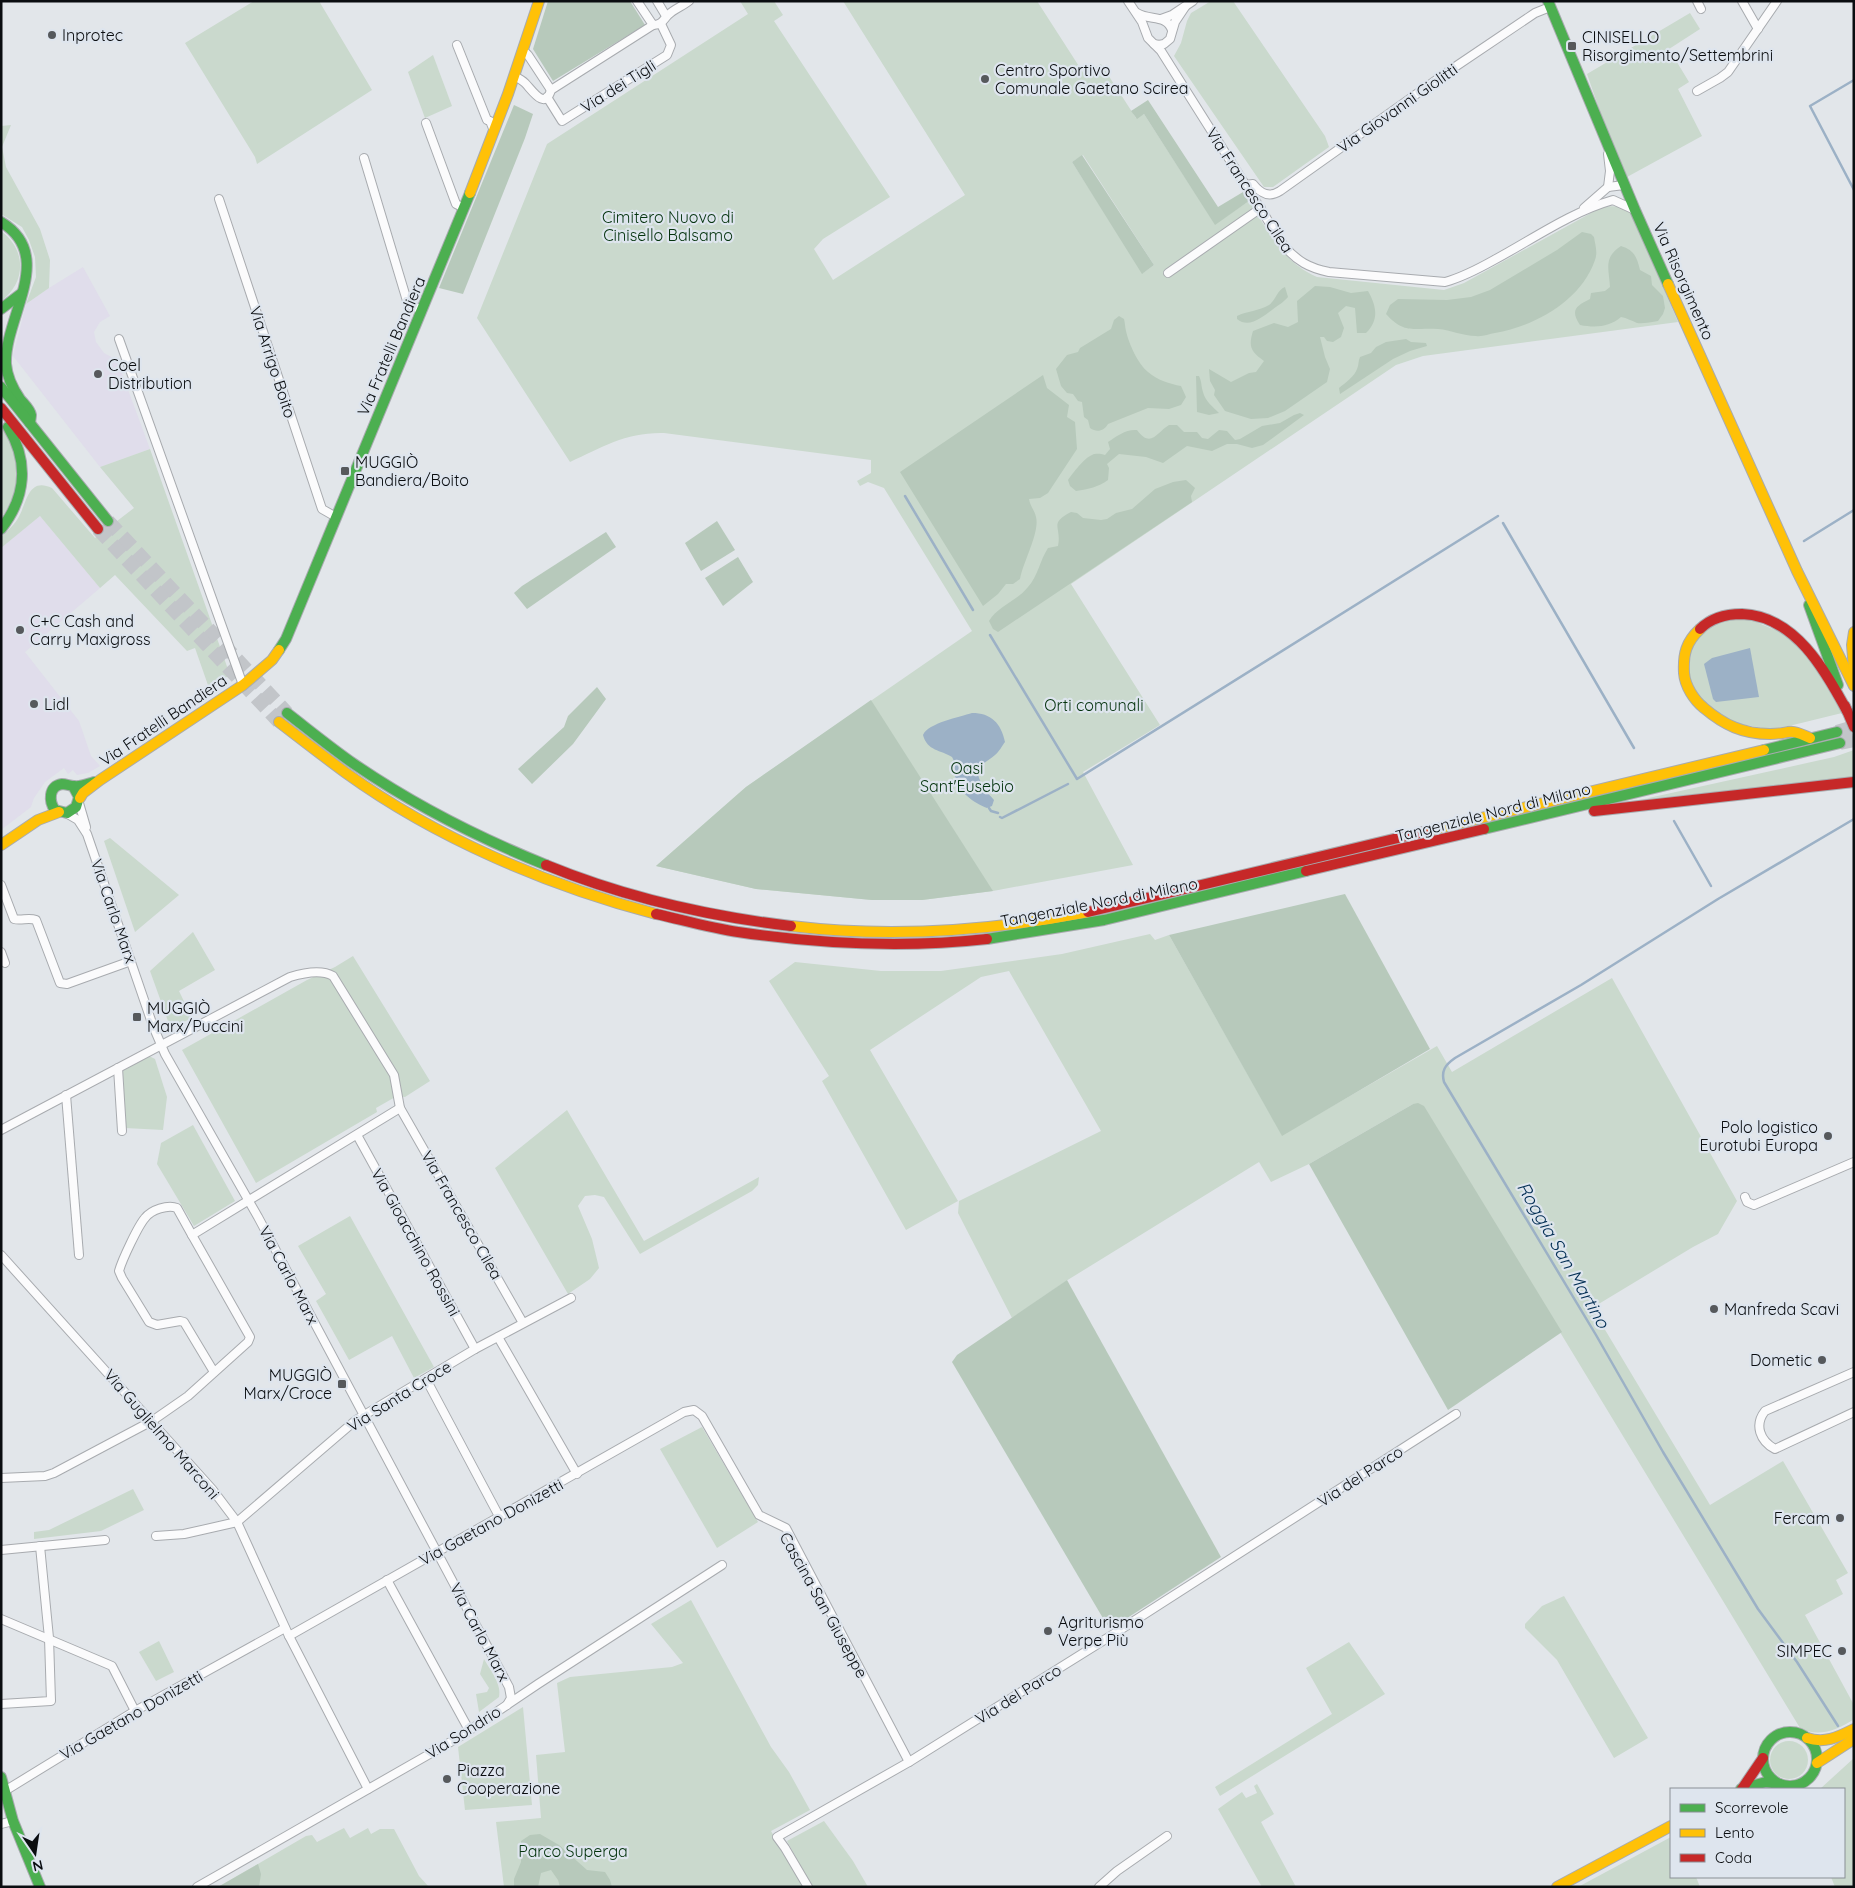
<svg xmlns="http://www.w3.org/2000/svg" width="1855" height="1888" viewBox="0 0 1855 1888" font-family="Quicksand,sans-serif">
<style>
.commercial{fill:#e0ddeb}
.green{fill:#cad9cd;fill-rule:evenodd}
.forest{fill:#b7c9bb}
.water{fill:#9cb1c6}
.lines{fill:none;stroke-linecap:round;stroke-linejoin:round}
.stream{stroke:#9cb1c6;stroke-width:2.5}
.highway-tunnel{stroke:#c2c5c9;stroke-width:14;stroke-dasharray:14 7;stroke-linecap:butt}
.street-casing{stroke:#a8abaf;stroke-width:10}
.fast-casing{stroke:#a8abaf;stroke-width:12}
.slow-casing{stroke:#a8abaf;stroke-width:12}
.jam-casing{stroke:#a8abaf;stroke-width:12}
.street{stroke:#fbfbfc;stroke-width:8}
.fast{stroke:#4caf50;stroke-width:10}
.slow{stroke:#ffc107;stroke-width:10}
.jam{stroke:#c62828;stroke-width:10}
.poi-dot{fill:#56595c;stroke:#dee5ee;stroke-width:2}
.labels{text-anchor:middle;stroke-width:4.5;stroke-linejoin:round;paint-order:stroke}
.poi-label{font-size:16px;fill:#0a0d10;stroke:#dee5ee;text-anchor:start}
.street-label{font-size:16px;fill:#0a0d10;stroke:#dee5ee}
.park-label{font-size:16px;fill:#04330d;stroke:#dee5ee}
.water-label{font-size:18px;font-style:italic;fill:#002d52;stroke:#dee5ee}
</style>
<rect width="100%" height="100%" fill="#e2e6ea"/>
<g class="commercial">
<path d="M83,267l27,49 -10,6 -6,10 2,10 8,11 13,7 33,89 -50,18 -87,-111 13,-52 23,-16z"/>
<path d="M40,516l60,72 -75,64 54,69 12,35 9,10 -12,7 -11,2 -4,-5 -5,4 -4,-6 -19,14 -11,16 -3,9 -30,23v-282z"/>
</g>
<g class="green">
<path d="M254,1h65l53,89 -115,74 -2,-7 -70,-114z"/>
<path d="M740,1h34l9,14 -9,6 116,176 -67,42 -9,10 19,31 132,-85 -122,-194h194l47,73 17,-10 35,54 8,-4 71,110 34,-23c20,30 33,61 68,76l127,13 20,-7 136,-75c14,-3 25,-3 33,9l45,105 -255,34 -27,9 -325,219 89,141 -77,47 50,93 -140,26 -71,9h-50l-116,-11 -100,-23 90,-79 226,-156 -88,-143 -16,-6 -8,4 -3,-5 14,-8v-13l-207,-27c-37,-1 -62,14 -94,29l-93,-144 70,-174 201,-130zM1083,155l71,110 -11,8 -71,-111z"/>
<path d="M1211,1h22l92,135 4,11 -56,40h-9l-90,-131 7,-13 6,-22 4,-8z"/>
<path d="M1690,13l10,16 -31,20 20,33 -11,7 24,47 -75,41 -23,-54 -17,-49z"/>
<path d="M433,55l19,51 -27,12 -17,-46z"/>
<path d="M11,125l-9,22 4,20 34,62 10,31 -1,28 -23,16 10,-27 -1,-20 -6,-17 -7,-13 -21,-13v-88z"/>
<path d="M1,231c26,19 25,52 0,70z"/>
<path d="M1,427c23,29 21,62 0,91z"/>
<path d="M150,449l80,226 -21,13 -14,-40 -8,3 -72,-76 -15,13 -60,-72 -39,32v-11c5,-5 12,-11 16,-17 10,-15 10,-44 35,-32l43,50 39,-30 -34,-41z"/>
<path d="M1742,616l43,18 29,31 28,48 -53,13 -21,3 -38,-7 -29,-22 -13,-20 4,-38 16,-17z"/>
<path d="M1854,750v28l-210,21 190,-42z"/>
<path d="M110,838l69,57 -44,37 -31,-91z"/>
<path d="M193,932l22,38 -36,21 13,27 -17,8 -5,-1 -2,-4 -18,-50z"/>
<path d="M1150,934l5,6 14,-5 113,200 155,-89 15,26 160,-94 125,223 -19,33 -25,13 -101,61 118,197 73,-44 65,112 -12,7 7,14 -38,21 49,90v14c-16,11 -36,19 -54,9l-377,-622 -10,-2 -104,60 -38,18 -12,-20 -193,119 -54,37 -54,-105 1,-12 142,-70 -92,-160 -28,6 -111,73 88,151 -52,29 -84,-149 7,-5 -60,-95 26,-19 86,9h60l121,-17z"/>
<path d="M353,956l77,125 -25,16 -8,-1 -21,12 1,4 -121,71 -74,-133 125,-70 28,-13z"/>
<path d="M149,1056l6,3 12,38 -4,33 -38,-2 -2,-57z"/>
<path d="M567,1110l77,131 115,-64 -1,8 -6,6 -112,63 -36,-57 -9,-2 -10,1 -7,10 14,33 7,29 -9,11 -22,15 -73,-126z"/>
<path d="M193,1125l42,76 -41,25 -37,-62 4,-21z"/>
<path d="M350,1216l84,151 -20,11 -22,-42 -43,24 -33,-59 10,-7 -28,-48z"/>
<path d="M702,1427l56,95 -41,26 -57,-99z"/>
<path d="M133,1489l11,21 -43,21 -67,8v-7l15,-2z"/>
<path d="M1564,1596l84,142 -34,20 -57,-98 -32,-32v-4l17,-18z"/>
<path d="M691,1600l80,147 18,25 21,38 -39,21 32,56h-299l-8,-65 45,-4 -5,-63 29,-3 -8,-69 13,-6 102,-10 11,-4 -32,-39z"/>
<path d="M159,1641l15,31 -18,9 -17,-29z"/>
<path d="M1349,1642l36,52 -165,102 -5,-9 117,-73 -26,-46z"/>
<path d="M484,1659c6,11 18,25 15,38l-20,15 -3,-18 11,-2 2,-4 -9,-14z"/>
<path d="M523,1707l9,98 -67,5 -7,-63z"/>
<circle cx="1789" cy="1760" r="19"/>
<path d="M1854,1758v129h-19l-4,-10h13v-88h-24z"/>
<path d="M1257,1784l17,30 -13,8 35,65h-34l-44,-78 24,-17 4,6 11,-5 -3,-7z"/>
<path d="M824,1821l29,40 15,26h-56l-25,-46z"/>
<path d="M344,1828l6,10 18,-10 3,6 9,-5h14l25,47 10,11h-211l88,-51 6,-1 5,7z"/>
<path d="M1671,1837v40h25l4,10h-122z"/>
</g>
<g class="forest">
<path d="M548,1h82l15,24 -92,56 -20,-32z"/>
<path d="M1148,100l70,107 25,-15 6,9 -34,24 -71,-111 -7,5 -6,-8z"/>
<path d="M514,105l19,9 -8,24 -62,156 -24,-6z"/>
<path d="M1082,155l72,110 -12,9 -70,-112z"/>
<path d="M1582,232l9,2 3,3c1,7 4,15 1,23 -14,41 -60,66 -100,73 -6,1 -13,4 -19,3 -13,0 -25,-6 -38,-7 -25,-2 -33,6 -52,-15l4,-9 8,-6 49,1 24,-3 19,-7 67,-40z"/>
<path d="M1621,246c13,4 16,11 19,24l11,6 1,9 11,11 2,12 -2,6 -5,7c-7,1 -15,3 -21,2 -5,-2 -10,-5 -16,-6 -12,10 -25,11 -41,8 -10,-15 -4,-19 10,-26l1,-6 14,-2 5,-4c-1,-19 -7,-29 11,-41z"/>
<path d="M1315,286l15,1 21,6 17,-2c9,16 11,29 -2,42h-9l-2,-25 -9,-2 -8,7 6,15 -3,9 -8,5 -6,-1 -3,-4h-4l5,20 5,12 -3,13 -42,29 -17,7 -17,1 -26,-8 -11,-16 1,-5 -5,-9 -1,-12 22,13 18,-9 7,-1 8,-11c-13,-9 -16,-14 -11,-30l21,-8 14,4 10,-5 -1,-21z"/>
<path d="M1285,287l3,10c-5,6 -10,8 -16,13 -10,7 -23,19 -35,9v-3c10,-5 22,-5 32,-11 7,-5 8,-15 16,-18z"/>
<path d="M1119,316l5,3c1,4 1,8 2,12 3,13 12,33 22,41 9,8 22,12 33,14l5,11 -5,8 -12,4 -21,-1 -40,16c-4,7 -11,9 -18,4l-2,-8 -4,-3 -2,-15 -4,-1 -5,-7 -6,-1 -6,-7 -5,-17 11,-14 11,-3 2,-4 31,-19 3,-9z"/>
<path d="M1406,339l5,3 15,1 1,3 -17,5 -17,8 -53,35 -1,-6c6,-5 16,-12 18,-19 2,-4 1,-8 3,-12l11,-4 5,-6 10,-5z"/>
<path d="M1043,375l4,13 22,17 -2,12 8,5 2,27 -29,44 -8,5 -11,1c1,7 6,12 7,18 4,15 -13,45 -16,62l-7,5h-7l-8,10 -15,12 -83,-134z"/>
<path d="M1196,376h3c3,6 2,10 4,16 2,9 10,15 16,21l-10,2 -12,-3z"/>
<path d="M1300,413l4,2 -41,30 -11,3 -15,-4h-10l-15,7 -25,-5 -24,17 -17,-6 -27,-3 -12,10 2,4 -1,12c-10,7 -19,9 -32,11l-6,-5 -2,-6c5,-7 16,-22 24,-25 4,-2 9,-1 13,0l5,-6 -2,-7c9,-6 18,-13 29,-12 14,19 20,2 32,-5h8l7,7h13l5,6 6,1 11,-9 8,1 8,9 5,-1 22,-13 18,-3 14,-8z"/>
<path d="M1186,480l9,8 -4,8 1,6 -194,130 -5,-3 -4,-8c9,-15 28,-20 39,-34 10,-11 12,-27 20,-39l10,-2c4,-20 -10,-22 13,-34l6,1 6,5 18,2 6,-1 9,-6 16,-4 23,-20 18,-7z"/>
<path d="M717,521l18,29 -34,21 -16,-28z"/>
<path d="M606,532l10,15 -89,62 -13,-16 8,-7z"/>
<path d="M738,557l15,25 -30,24 -18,-28z"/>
<path d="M597,687l9,12 -33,45 -41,40 -14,-15 46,-42 4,-11z"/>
<path d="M871,700l122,191 -71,9h-50l-116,-11 -100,-23 90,-79z"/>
<path d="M1345,894l85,155 -148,87 -113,-201z"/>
<path d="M1418,1103l6,3 138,226 -114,78 -139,-246 104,-60z"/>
<path d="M1067,1280l154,277 -106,69 -8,-1 -155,-263 5,-7z"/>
<path d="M540,1834l19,11 28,25 18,2 5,8 2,7h-52l-2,-7 -7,-10 -10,3 -3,14h-24v-8l7,-17v-21l9,-6z"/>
<path d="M258,1864l3,10 -2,13h-41z"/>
</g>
<g class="water">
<path d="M1750,648l9,49 -43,5 -3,-3 -9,-35 8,-6z"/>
<path d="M972,713c19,0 29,10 33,29 -3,4 -6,10 -10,13 -14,12 -24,11 -11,33 3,5 7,8 10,12l-2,6 -5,2c-13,-5 -30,-17 -32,-32 -1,-7 1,-12 -3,-19 -11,-7 -25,-6 -29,-22 5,-12 37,-18 49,-22z"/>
</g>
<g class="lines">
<g class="stream">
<path d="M1854,80l-44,26 44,84"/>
<path d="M905,496l68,114"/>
<path d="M1503,523l131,225"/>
<path d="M1804,541l50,-31"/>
<path d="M990,635l87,144 421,-263"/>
<path d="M989,808l2,3 7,2"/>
<path d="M1000,817l2,1 66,-34"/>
<path d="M1674,821l37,65"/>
<path d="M1838,1726l-41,-64 -39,-53 -95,-157 -67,-117 -152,-253c-3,-11 1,-17 11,-24l126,-73 137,-86 136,-80"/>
</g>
<g class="highway-tunnel">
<path d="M108,521l179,192"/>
<path d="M98,529l181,193"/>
<path d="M1837,732l17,-5"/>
<path d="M1840,743l14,-3"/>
</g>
<g class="street-casing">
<g id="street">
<path d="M637,1l16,24"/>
<path d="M657,1l9,15"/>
<path d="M1128,1l14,21 6,16 6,6 5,1 5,-1 6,-5 5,-17 10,-15"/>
<path d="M1697,1l4,8"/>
<path d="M1742,1l16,28"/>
<path d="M1137,13c13,8 29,1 35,17"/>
<path d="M1161,19l11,-4 21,-14"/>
<path d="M1154,44l7,7 123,195c13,15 25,22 45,26l116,10c18,-5 33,-13 49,-22 39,-21 77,-48 119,-60l22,10"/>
<path d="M457,45l30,75 3,1 4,10"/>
<path d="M523,50l5,5 23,35"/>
<path d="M514,76c4,2 8,4 11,7 7,7 20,28 26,7l102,-65c9,0 10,-5 15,-10 6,-6 15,-9 21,-14"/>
<path d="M1697,91l23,-13 8,-6 49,-71"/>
<path d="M547,97l15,24 105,-66 4,-10 -10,-21"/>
<path d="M426,123l30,81 8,4"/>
<path d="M1608,154l2,17 -2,16"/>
<path d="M364,158l44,146 14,6"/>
<path d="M1246,185l7,-1c8,10 16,14 27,7l166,-118 89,-60 15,-6"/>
<path d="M219,199l103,310 14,8"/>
<path d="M1584,208l24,-21 16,-2"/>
<path d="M1168,273l93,-65"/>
<path d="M119,339l124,346"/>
<path d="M79,803l7,24"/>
<path d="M66,813l12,7 9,14 66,192 12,28 93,163 251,470 2,11 -4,7"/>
<path d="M1,885l13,34c8,2 14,-2 22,1l24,63 7,1 64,-23"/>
<path d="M1,952l4,11"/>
<path d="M118,1068l4,63"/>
<path d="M66,1095l13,160"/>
<path d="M1,1130l289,-153c13,-4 31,-8 43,-1l61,99 6,33 123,215"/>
<path d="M357,1135l118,214"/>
<path d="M1745,1197l2,5 7,3 100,-43"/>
<path d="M192,1235l-15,-27c-9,-4 -26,2 -32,10 -7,8 -23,42 -26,53l3,7 27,44 8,3 23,-4 4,1 30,50"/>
<path d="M1,1255l211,234 25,33 52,114 79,153"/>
<path d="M498,1337l79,137"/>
<path d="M1854,1372l-89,39c-11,14 -5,30 10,38l79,-37"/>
<path d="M426,1379l74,139"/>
<path d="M1,1478l44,-2 9,-3 98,-52 36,-25 60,-54 2,-5 -58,-102 208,-127"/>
<path d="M156,1536l28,-2 53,-12 119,-102 119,-71 96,-51"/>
<path d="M1,1550l104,-10"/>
<path d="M387,1580l82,150"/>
<path d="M1,1619l111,47 23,45"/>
<path d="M289,1636l395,-224 10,-2 8,6 57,99 27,13 123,234"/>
<path d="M1,1704l50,-3 -2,-63 -9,-92"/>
<path d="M3,1792l132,-81 150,-83"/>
<path d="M1,1824l12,-3"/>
<path d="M197,1887l264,-151 77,-52 184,-119"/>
<path d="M808,1887l-23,-39 -8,-11 132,-75 200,-125 347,-223"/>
<path d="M1099,1887l18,-16 50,-35"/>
</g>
</g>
<g class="fast-casing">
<g id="fast">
<path d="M1548,1l87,209 33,74"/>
<path d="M1,222c56,34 3,95 5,142 1,13 7,25 14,35 4,5 10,10 11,16 0,2 -1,7 -1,8"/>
<path d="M1,309l21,-16"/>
<path d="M1,387l107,134"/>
<path d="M1,529c25,-32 28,-67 7,-102"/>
<path d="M1809,605l29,80"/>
<path d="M279,650l7,-11 184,-446"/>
<path d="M287,713c22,17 44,35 67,51 60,41 125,74 192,101"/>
<path d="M1764,750l73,-18"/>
<path d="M73,786l6,11 -3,10 -9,6 -12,-3c-6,-8 -7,-24 7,-26 4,0 8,2 12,2 7,1 13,-2 20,-4"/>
<path d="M1484,829l356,-86"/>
<path d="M987,939l117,-19 202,-49"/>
<circle cx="1790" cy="1759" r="27"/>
<path d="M1,1777l12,44 27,66"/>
<path d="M1741,1789l25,-7 13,2"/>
</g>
</g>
<g class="slow-casing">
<g id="slow">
<path d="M470,193l38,-99 31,-93"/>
<path d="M1668,284l129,287 57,115"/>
<path d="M1700,629c-14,13 -17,25 -16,44 1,13 10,27 20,35 20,17 39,26 66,26 21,0 17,-7 40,4"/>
<path d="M1854,632l-2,13 2,24"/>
<path d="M279,722c22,17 44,34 67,51 90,65 203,113 310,141"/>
<path d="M80,798l3,-5 17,-13 143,-95 29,-25 7,-10"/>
<path d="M1423,832l341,-82"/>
<path d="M1,845l37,-25 21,-8"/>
<path d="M791,926c99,12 200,5 297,-14"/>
<path d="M1807,1738c18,6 31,-1 47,-9"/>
<path d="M1817,1763l37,-24"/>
<path d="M1557,1887l114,-61"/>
</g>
</g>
<g class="jam-casing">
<g id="jam">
<path d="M1,408l97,121"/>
<path d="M1700,629c12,-12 27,-15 42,-15 53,2 83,56 105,97"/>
<path d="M1845,706l9,21"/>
<path d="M1594,811l260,-29"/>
<path d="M546,865c78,32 161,51 245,61"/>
<path d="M1306,871l178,-42"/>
<path d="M1088,912l335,-80"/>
<path d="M656,914c27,6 55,14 82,18 82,12 167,16 249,7"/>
<path d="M1742,1789l21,-31"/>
</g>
</g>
<use href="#street" class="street"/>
<use href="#fast" class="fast"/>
<use href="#slow" class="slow"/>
<use href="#jam" class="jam"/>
</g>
<g class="poi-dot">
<circle cx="52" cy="35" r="5"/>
<rect x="1567" y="41" width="10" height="10" rx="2.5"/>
<circle cx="985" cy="79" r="5"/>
<circle cx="98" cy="374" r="5"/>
<rect x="340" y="466" width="10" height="10" rx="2.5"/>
<circle cx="20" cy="630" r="5"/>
<circle cx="34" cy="704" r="5"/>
<rect x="132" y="1012" width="10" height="10" rx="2.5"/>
<circle cx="1828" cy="1136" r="5"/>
<circle cx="1714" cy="1309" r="5"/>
<circle cx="1822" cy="1360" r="5"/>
<rect x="337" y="1379" width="10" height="10" rx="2.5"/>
<circle cx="1840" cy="1518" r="5"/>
<circle cx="1048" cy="1631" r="5"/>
<circle cx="1842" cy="1651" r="5"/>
<circle cx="447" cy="1779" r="5"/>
</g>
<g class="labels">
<g class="poi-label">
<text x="62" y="41">Inprotec</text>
<text x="1582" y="43">CINISELLO<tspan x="1582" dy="18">Risorgimento/Settembrini</tspan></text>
<text x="995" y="76">Centro Sportivo<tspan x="995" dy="18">Comunale Gaetano Scirea</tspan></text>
<text x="108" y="371">Coel<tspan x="108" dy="18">Distribution</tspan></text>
<text x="355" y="468">MUGGIÒ<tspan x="355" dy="18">Bandiera/Boito</tspan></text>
<text x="30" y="627">C+C Cash and<tspan x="30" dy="18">Carry Maxigross</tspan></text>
<text x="44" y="710">Lidl</text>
<text x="147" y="1014">MUGGIÒ<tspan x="147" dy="18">Marx/Puccini</tspan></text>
<text x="1818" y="1133" text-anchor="end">Polo logistico<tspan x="1818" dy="18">Eurotubi Europa</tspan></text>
<text x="1724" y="1315">Manfreda Scavi</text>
<text x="1812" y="1366" text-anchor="end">Dometic</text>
<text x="332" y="1381" text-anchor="end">MUGGIÒ<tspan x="332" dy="18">Marx/Croce</tspan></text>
<text x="1830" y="1524" text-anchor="end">Fercam</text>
<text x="1058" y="1628">Agriturismo<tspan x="1058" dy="18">Verpe Più</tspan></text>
<text x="1832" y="1657" text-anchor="end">SIMPEC</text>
<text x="457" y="1776">Piazza<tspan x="457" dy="18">Cooperazione</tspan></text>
</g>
<g class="street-label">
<text transform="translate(618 86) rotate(-32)" y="6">Via dei Tigli</text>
<text transform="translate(1397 108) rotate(-35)" y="6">Via Giovanni Giolitti</text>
<text transform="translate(1250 190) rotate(57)" y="6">Via Francesco Cilea</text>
<text transform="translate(1684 281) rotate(66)" y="6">Via Risorgimento</text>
<text transform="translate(391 346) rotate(-67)" y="6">Via Fratelli Bandiera</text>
<text transform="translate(273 362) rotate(72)" y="6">Via Arrigo Boito</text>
<text transform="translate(163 720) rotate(-34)" y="6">Via Fratelli Bandiera</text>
<text transform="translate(1493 812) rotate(-14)" y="6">Tangenziale Nord di Milano</text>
<text transform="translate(1099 902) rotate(-11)" y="6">Tangenziale Nord di Milano</text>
<text transform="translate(114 911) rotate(71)" y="6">Via Carlo Marx</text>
<text transform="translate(462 1215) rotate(60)" y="6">Via Francesco Cilea</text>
<text transform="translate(416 1242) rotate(61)" y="6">Via Gioacchino Rossini</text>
<text transform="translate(289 1275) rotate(62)" y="6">Via Carlo Marx</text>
<text transform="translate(399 1396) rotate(-32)" y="6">Via Santa Croce</text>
<text transform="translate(162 1434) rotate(49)" y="6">Via Guglielmo Marconi</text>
<text transform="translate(1360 1476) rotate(-33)" y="6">Via del Parco</text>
<text transform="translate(491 1522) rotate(-29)" y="6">Via Gaetano Donizetti</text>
<text transform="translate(824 1605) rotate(61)" y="6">Cascina San Giuseppe</text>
<text transform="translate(480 1632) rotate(62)" y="6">Via Carlo Marx</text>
<text transform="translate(1018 1694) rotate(-32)" y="6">Via del Parco</text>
<text transform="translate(131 1715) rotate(-30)" y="6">Via Gaetano Donizetti</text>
<text transform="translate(463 1732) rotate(-32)" y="6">Via Sondrio</text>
</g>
<g class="park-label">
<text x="668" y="223">Cimitero Nuovo di<tspan x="668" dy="18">Cinisello Balsamo</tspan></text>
<text x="1094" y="711">Orti comunali</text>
<text x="967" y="774">Oasi<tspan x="967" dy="18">Sant'Eusebio</tspan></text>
<text x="573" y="1857">Parco Superga</text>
</g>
<g class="water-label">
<text transform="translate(1563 1255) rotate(60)" y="6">Roggia San Martino</text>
</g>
</g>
<rect width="1855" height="1888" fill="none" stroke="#0a0d10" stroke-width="5"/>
<rect x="1670" y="1788" width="175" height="90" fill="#dee5ee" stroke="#898f95"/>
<rect x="1680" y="1804" width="25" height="8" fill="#4caf50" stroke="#898f95"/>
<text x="1715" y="1813" font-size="15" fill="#0a0d10">Scorrevole</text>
<rect x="1680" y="1829" width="25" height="8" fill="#ffc107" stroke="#898f95"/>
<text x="1715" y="1838" font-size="15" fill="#0a0d10">Lento</text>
<rect x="1680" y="1854" width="25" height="8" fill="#c62828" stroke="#898f95"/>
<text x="1715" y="1863" font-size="15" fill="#0a0d10">Coda</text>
<g transform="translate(35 1853) rotate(167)" stroke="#dee5ee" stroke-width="4" paint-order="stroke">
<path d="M0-4L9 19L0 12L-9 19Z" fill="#0a0d10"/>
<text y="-8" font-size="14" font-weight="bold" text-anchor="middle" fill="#0a0d10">N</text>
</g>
</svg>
